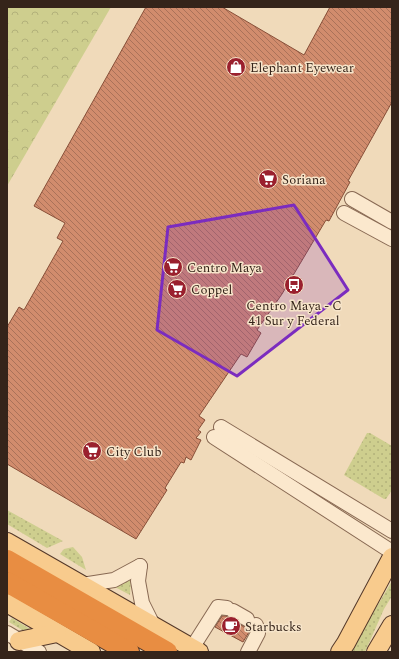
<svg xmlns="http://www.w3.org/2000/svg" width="399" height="659" viewBox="0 0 399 659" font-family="Spectral,serif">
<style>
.grass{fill:url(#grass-dots)}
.forest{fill:url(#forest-crowns)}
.building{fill:url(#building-back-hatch);stroke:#884f38}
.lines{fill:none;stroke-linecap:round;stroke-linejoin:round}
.minor-casing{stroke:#886953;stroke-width:16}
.major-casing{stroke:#543829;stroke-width:20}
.highway-casing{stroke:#543829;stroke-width:22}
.minor{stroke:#fbe8cd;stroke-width:14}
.major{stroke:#f8cb8d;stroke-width:18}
.highway{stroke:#e88d42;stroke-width:20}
.marked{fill:#7b2cbf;fill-opacity:0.2;stroke:#7b2cbf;stroke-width:3;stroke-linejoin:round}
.labels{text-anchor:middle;stroke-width:3;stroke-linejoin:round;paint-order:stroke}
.poi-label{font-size:13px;fill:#35241a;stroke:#f7e5ca;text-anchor:start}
</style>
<defs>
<pattern id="grass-dots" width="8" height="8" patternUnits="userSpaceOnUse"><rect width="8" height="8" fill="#cece8e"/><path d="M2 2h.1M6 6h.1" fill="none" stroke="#b2b17a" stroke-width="1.8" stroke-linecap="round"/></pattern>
<pattern id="forest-crowns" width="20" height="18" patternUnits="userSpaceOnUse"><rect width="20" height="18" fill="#cece8e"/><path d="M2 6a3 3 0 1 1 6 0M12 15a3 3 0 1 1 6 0" fill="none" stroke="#b2b17a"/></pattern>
<pattern id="building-back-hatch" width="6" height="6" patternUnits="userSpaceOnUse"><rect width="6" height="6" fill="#d18c6d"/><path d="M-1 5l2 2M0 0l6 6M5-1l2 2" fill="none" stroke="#aa7259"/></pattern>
</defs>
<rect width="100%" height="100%" fill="#f0daba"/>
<g class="grass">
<path d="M367,433h3l22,13v44l-6,9h-2l-40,-24z"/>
<path d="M7,510l56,31 -16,7 -40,-24z"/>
<path d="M73,547l9,10 4,13 -26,-16 4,-5z"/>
<path d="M131,577l-1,18 -17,-9z"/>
<path d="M392,581v15l-8,13 -19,43h-15z"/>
<path d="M12,618l18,11 -3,4 -18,-11z"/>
</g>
<path class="forest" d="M7,7h104l-104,179z"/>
<g class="building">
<path d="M146,7h76l82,48 26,-48h62v95l-44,79 2,1 -21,39 -3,-1 -44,74 -25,36 4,3 -14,24 -6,-3 -42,62 6,4 -7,10 3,2 -5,6 5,2 -10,20 -5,-3 -2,6 -3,-1 -16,26 2,2 -31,49 -129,-75v-137l12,-20 5,3 39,-69 -6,-3 8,-15 -31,-17z"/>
<path d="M222,616h5l16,10 5,1 1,5 -6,10 -28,-15z"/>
</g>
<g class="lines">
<g class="minor-casing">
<g id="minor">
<path d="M352,199l40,23"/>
<path d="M344,213l48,26"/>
<path d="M221,427l171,104"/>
<path d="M214,437l178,115"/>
<path d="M140,566l-2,15 4,22 12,24"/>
<path d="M82,585l32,-5 26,-14"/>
<path d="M233,611l14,8"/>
<path d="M7,633l32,19"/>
<path d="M192,648l26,-41 9,1"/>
<path d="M248,652l10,-19 -2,-8"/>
</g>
</g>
<g class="major-casing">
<g id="major">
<path d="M7,542l192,110"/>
<path d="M7,603l84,49"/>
<path d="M19,641l38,-8"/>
<path d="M340,652l6,-9 46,-86"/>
<path d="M376,652l16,-27"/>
</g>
</g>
<g class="highway-casing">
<g id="highway">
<path d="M7,560l160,92"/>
<path d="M7,582l122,70"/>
</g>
</g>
<use href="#minor" class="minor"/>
<use href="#major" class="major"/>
<use href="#highway" class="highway"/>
</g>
<path class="marked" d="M294,205l54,85 -111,86 -80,-46 11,-103z"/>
<defs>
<g id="shop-disc" transform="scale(1)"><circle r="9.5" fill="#9a202e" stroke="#f7e5ca"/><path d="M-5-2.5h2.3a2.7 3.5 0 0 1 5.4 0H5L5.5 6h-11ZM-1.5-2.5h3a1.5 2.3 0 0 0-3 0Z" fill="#fff"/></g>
<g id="supermarket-disc" transform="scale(1)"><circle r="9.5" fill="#9a202e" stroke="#f7e5ca"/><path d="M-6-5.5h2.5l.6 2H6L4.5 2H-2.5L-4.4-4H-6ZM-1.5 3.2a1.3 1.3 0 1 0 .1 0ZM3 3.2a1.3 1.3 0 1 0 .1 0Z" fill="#fff"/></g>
<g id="bus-disc" transform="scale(1)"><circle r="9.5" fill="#9a202e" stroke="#f7e5ca"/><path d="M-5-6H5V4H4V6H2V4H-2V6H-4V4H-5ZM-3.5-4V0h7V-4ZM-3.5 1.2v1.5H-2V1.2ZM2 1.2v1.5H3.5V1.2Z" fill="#fff"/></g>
<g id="cafe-disc" transform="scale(1)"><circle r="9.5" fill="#9a202e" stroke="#f7e5ca"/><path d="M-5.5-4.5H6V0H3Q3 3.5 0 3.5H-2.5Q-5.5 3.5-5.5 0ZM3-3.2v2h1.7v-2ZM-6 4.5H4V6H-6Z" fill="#fff"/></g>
</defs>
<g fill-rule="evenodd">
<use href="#shop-disc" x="236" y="67"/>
<use href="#supermarket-disc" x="268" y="179"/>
<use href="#supermarket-disc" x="173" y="267"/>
<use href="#bus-disc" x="294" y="285"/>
<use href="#supermarket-disc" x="177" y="289"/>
<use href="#supermarket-disc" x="92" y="451"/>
<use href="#cafe-disc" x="231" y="626"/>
</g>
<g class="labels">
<g class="poi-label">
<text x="250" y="72">Elephant Eyewear</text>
<text x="282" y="184">Soriana</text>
<text x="187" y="272">Centro Maya</text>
<text x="191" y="294">Coppel</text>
<text x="294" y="310" text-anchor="middle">Centro Maya - C<tspan x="294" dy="15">41 Sur y Federal</tspan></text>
<text x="106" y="456">City Club</text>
<text x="245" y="631">Starbucks</text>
</g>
</g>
<rect width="399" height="659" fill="none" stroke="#35241a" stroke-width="16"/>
</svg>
